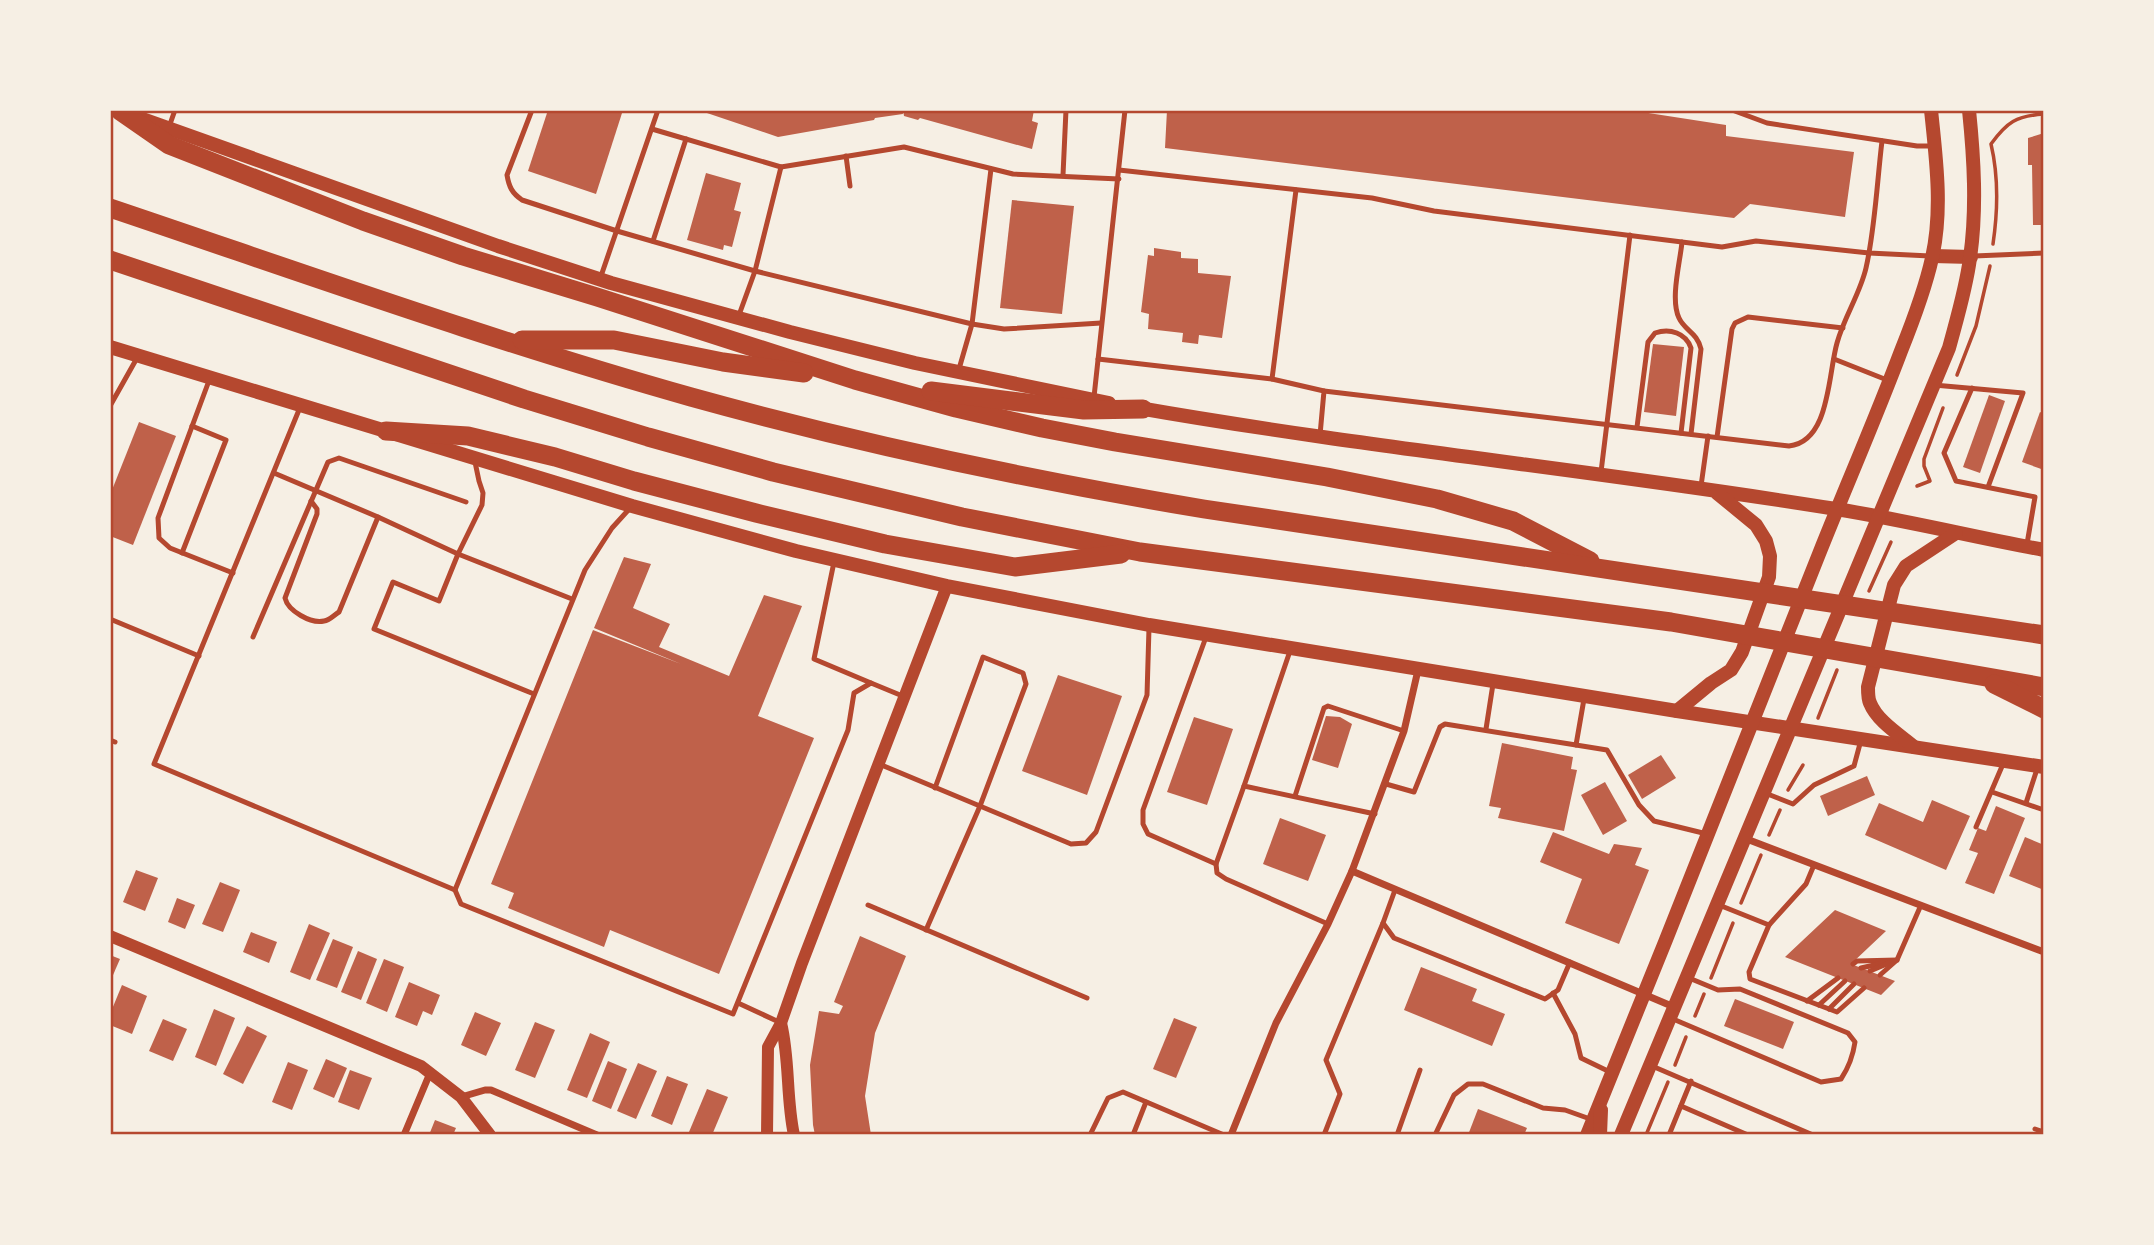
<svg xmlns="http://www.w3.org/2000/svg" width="2154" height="1245" viewBox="0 0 2154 1245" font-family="Lato,sans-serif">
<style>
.building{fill:#bf614a}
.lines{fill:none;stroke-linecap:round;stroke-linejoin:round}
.path{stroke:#b5482f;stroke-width:3.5}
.service{stroke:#b5482f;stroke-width:5}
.minor{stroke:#b5482f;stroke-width:7}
.tertiary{stroke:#b5482f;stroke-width:12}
.secondary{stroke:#b5482f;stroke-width:14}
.motorway{stroke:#b5482f;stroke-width:19}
.neatline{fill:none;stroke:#b5482f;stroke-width:2.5}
</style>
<rect width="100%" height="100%" fill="#f6efe4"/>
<g class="building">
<path d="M548,110h75l-27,84 -68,-23z"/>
<path d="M902,110l1,4 -28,4 -1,2 -96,17 -77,-26z"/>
<path d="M903,110h131l-2,11 6,2 -6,26 -112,-31 -2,2 -14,-4z"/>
<path d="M1167,110h462l97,15v11l128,16 -9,65 -95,-13 -16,14 -569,-70z"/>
<path d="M2044,133v92h-11l-1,-60h-4v-27z"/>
<path d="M706,173l35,10 -7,27 7,2 -9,35 -8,-2 -1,5 -36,-10z"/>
<path d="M1012,200l62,6 -12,108 -62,-6z"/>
<path d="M1154,248l27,4v6l17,1v14l33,3 -9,62 -23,-3 -1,9 -16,-2 1,-9 -35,-4 1,-15 -8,-2 7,-57 6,1z"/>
<path d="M1653,344l31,3 -8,69 -32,-4z"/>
<path d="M1989,395l16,6 -25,72 -17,-6z"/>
<path d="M2040,412l4,2v56l-22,-8z"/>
<path d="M139,422l37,14 -43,109 -23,-9v-41z"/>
<path d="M624,557l27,7 -18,44 37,16 -11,23 70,29 35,-81 38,11 -44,110 56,22 -95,236 -109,-44 -6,17 -96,-39 6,-15 -23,-9 102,-254 88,34 -87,-36z"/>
<path d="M1058,675l64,21 -35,99 -65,-24z"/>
<path d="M1326,716l14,1 12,7 -14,44 -26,-8z"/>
<path d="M1194,717l39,12 -26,76 -40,-13z"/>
<path d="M1502,743l71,14 -2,12 6,1 -13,61 -66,-13 3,-10 -12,-2z"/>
<path d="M1661,755l15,23 -34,21 -14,-24z"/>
<path d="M1867,776l8,19 -47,21 -8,-20z"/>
<path d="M1605,782l22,39 -24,14 -22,-40z"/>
<path d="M1932,800l38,16 -24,54 -81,-35 14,-32 44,19z"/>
<path d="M1996,806l29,12 -31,76 -29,-11 13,-30 -9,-3 9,-22 8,3z"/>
<path d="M1280,818l46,17 -18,46 -45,-17z"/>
<path d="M1553,832l56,22 5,-10 28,4 -7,17 14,5 -30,74 -54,-21 17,-44 -42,-17z"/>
<path d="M2025,837l19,8v45l-35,-14z"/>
<path d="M136,870l22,8 -13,33 -22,-9z"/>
<path d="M220,882l20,8 -17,42 -21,-8z"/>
<path d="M177,898l18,7 -10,24 -17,-7z"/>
<path d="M1835,910l51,21 -35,33 44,17 -14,14 -96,-38z"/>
<path d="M309,924l21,9 -20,47 -20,-8z"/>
<path d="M251,932l26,10 -8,21 -26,-11z"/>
<path d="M860,936l46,20 -31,77 -10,63 6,39h-56l-2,-10 -3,-60 9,-54 20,3 4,-8 -9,-4z"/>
<path d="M333,939l20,8 -16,41 -21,-8z"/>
<path d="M358,951l19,8 -16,41 -20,-8z"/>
<path d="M110,955l10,4 -10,23z"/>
<path d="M384,959l20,8 -17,45 -21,-9z"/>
<path d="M1421,967l56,22 -5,12 33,13 -13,32 -88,-36z"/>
<path d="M409,982l31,13 -8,20 -9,-4 -6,15 -22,-9z"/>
<path d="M122,985l25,11 -15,38 -22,-9v-11z"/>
<path d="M1735,999l59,23 -11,27 -59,-23z"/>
<path d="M214,1009l21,9 -19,48 -21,-9z"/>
<path d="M475,1012l26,11 -15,33 -25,-11z"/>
<path d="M1174,1018l23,9 -21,51 -23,-9z"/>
<path d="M163,1019l24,10 -14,32 -24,-10z"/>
<path d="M535,1022l20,8 -20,48 -20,-8z"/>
<path d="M247,1026l20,10 -24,48 -20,-10z"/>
<path d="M590,1033l20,9 -23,56 -20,-8z"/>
<path d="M326,1059l21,9 -13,30 -21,-9z"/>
<path d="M608,1061l19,8 -16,40 -19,-8z"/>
<path d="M288,1062l20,8 -16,40 -20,-8z"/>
<path d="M638,1063l19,8 -21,48 -19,-8z"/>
<path d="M350,1070l22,8 -13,32 -21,-8z"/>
<path d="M667,1076l21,8 -16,41 -21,-9z"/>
<path d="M707,1089l21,8 -16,38h-16l-7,-3z"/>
<path d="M1478,1109l49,19 -3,7h-56z"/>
<path d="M435,1120l21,8 -3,7h-24z"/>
</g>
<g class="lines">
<g class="path">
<path d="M1993,244c5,-34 6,-66 -2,-100 16,-22 25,-28 53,-30"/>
<path d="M1957,375l19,-49 14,-60"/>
<path d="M1917,486l13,-5 -6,-15v-7l19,-51"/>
<path d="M1869,591l22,-49"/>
<path d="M1818,718l19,-48"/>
<path d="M1788,790l15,-25"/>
<path d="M1769,835l11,-25"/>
<path d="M1741,903l20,-48"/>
<path d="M1711,978l22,-55"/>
<path d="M1695,1016l9,-22"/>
<path d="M1675,1065l11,-28"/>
<path d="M1646,1135l22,-53"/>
</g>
<g class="service">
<path d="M532,110l-25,65c2,12 5,18 15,25l95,31 138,40 217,53 32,5 97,-6"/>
<path d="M1732,110l35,13 150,23h17"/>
<path d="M169,127l6,-17"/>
<path d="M652,129l129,38 123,-20 109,27 106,5"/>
<path d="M846,156l4,30"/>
<path d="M1119,170l253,28 62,13 288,36 34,-6 113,12 61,3"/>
<path d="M1063,175l3,-65"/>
<path d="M653,241l33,-102"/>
<path d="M1682,242c-2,21 -12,57 -3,76 6,13 18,14 22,31l-10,85"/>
<path d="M1974,256l70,-3"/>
<path d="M600,279l58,-169"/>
<path d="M739,315l16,-44 26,-104"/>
<path d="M1098,359l174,20 52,12 -4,44"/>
<path d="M1834,359l53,21"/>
<path d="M959,369l13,-45 19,-155"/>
<path d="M210,378l-52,140 1,20 11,10 63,25"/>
<path d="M1272,379l24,-189"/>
<path d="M1934,385l89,8 -35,94"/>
<path d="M1972,388l-28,65 12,28 79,16 -8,47"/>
<path d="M1324,391l465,55c41,-4 39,-72 48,-103 7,-26 23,-49 29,-75 9,-39 11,-86 16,-127"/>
<path d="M1094,397l31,-287"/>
<path d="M301,405l-147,359 301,126 6,14 272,110 115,-284 6,-37 17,-10 34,14"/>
<path d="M110,406l27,-48"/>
<path d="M1637,427l11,-85 7,-9c15,-5 31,0 36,15l-10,85"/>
<path d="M1717,437l15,-108 3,-6 13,-6 95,11"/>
<path d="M475,462l4,19 4,12 -1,12 -24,49 -19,47 -46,-19 -19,47 160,65"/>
<path d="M1601,472l29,-237"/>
<path d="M274,473l104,44 80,37 114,45"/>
<path d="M1701,486l7,-50"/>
<path d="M311,501l6,8v5l-32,84c3,13 26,26 39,23 6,-1 10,-6 15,-9l39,-95"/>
<path d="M182,553l44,-113 -34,-14"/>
<path d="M834,562l-20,97 57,24"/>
<path d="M110,619l89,37"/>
<path d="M253,637l75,-175 11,-4 127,44"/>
<path d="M1206,637l-63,173v14l5,10 68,30"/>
<path d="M1290,651l-46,135 -28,78 1,9 9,6 102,45"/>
<path d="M1584,699l-8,46 31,5 32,55 15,16 53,13"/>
<path d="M1486,729l7,-45"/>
<path d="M110,740l5,2"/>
<path d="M879,764l192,80 15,-1 10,-11 51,-137 2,-67"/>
<path d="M1386,784l28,8 26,-65 5,-3 131,21"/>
<path d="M1244,786l131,28"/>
<path d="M1992,792l52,18"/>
<path d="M1765,793l28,11 21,-19 40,-19 7,-26"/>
<path d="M1295,796l29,-88 4,-2 76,25"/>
<path d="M2026,803l12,-37"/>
<path d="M1976,827l27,-63"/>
<path d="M455,890l130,-320 27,-42 19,-21"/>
<path d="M1395,890l-12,33 11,15 151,61 13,-9 12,-28"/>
<path d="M868,905l219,93"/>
<path d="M1719,905l50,20 37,-41 8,-19"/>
<path d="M1769,925l-20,47 1,7 87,33 27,-24"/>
<path d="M926,930l54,-124 46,-122 -3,-11 -40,-16 -48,131"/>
<path d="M1853,964l4,-3 40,-1"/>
<path d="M1861,968l22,-5"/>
<path d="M1870,971l24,-10"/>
<path d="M1880,975l17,-15 24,-55"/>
<path d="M1553,993l22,41 6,24 31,15"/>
<path d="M1807,1001l31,-23"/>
<path d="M738,1003l41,19"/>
<path d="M1819,1005l26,-24"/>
<path d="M1829,1009l25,-25"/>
<path d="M1673,1019l148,63 20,-3c8,-12 12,-23 14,-37l-7,-9 -108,-44 -22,1 -29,-12"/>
<path d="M1652,1066l161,69"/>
<path d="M1681,1106l67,29"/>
<path d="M2035,1129l9,3"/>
<path d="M1090,1135l18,-37 15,-6 101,43"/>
<path d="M1133,1135l13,-33"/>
<path d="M1324,1135l16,-41 -14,-34 57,-137"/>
<path d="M1397,1135l23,-65"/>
<path d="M1435,1135l19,-40 14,-11h15l60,24 22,2 28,10"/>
<path d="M1669,1135l22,-54"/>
</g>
<g class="minor">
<path d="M1744,838l300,114"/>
<path d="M1352,871l322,136"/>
<path d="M461,1097l24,-7h6l106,45"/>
<path d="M404,1135l26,-62"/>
<path d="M1231,1135l45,-112 52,-99 24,-53 52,-140 14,-61"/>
</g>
<g class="tertiary">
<path d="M110,936l311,130 40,31 29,38"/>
<path d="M781,1023c9,37 5,75 13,112"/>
<path d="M767,1135l1,-88 13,-24 21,-60 145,-377"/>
</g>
<g class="secondary">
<path d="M137,117l361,129 113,37 179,49 125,31 194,40"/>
<path d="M1933,256l38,1"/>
<path d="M110,347l522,159 164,45 151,35 202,39 528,86 367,56"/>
<path d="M1133,407c233,41 469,64 703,102 69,11 138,28 208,41"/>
<path d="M1677,711l34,-28 20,-13 11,-18 27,-75 1,-21 -4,-15 -10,-16 -39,-32"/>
<path d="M1914,747c-14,-12 -37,-26 -44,-44 -2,-4 -2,-11 -2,-16l26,-102 12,-19 50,-33"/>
<path d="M1587,1135c79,-193 155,-387 232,-581 27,-68 56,-134 82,-203 12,-30 24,-61 31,-93 11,-48 4,-100 -1,-148"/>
<path d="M1600,1135l1,-25"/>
<path d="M1621,1135l328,-787c8,-30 17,-59 21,-90 7,-49 4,-99 -1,-148"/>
</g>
<g class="motorway">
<path d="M120,111l49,34 194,76 100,35 134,41 258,83 101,28 86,20 73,14 212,35 110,22 76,22 77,40"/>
<path d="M110,208c193,65 385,134 581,189 169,47 340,83 513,112l840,126"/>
<path d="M110,260l414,139 124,38 125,35 189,45 178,35 531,70 373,65"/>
<path d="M522,340h92l109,22 81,11"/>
<path d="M931,391l153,19 59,-1"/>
<path d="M386,431l82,5 87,21 79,24 122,32 129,31 130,23 106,-13"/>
<path d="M1994,684l50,25"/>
</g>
</g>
<rect width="2154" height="1245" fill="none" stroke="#f6efe4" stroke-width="224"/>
<rect x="112" y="112" width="1930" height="1021" class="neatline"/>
</svg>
